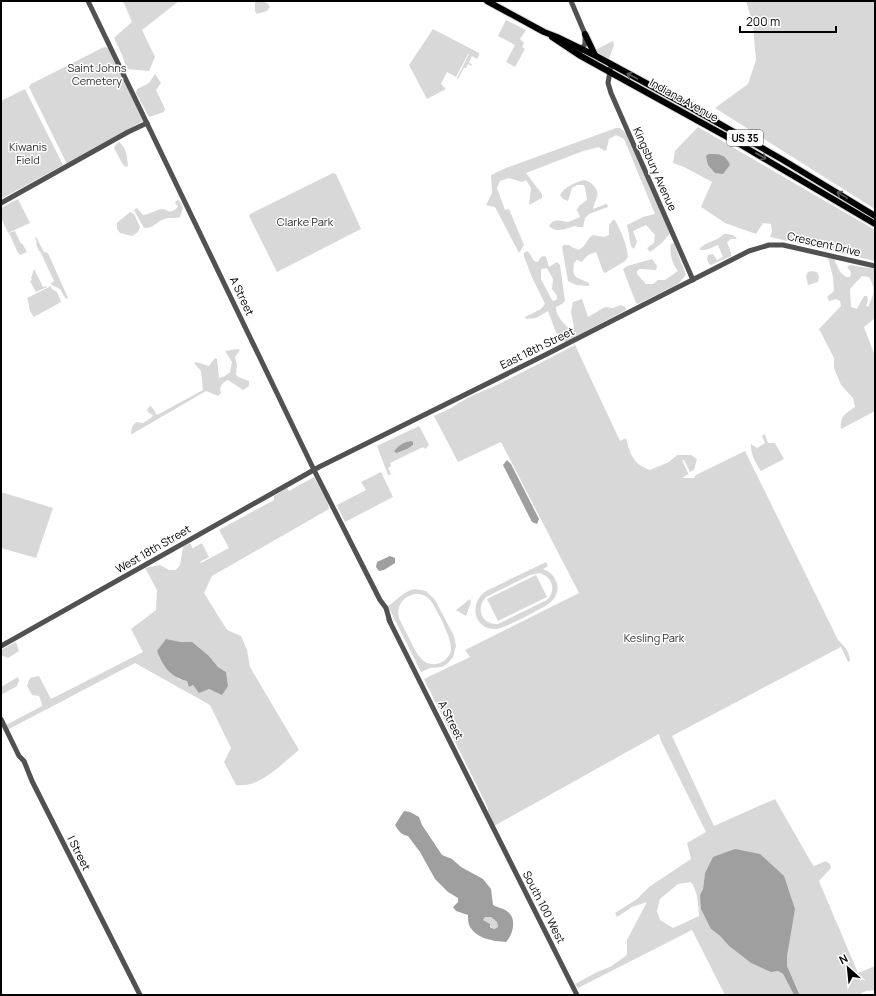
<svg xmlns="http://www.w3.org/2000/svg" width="876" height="996" viewBox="0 0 876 996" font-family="Manrope,sans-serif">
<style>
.green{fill:#d8d8d8;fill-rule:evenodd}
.water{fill:#9f9f9f;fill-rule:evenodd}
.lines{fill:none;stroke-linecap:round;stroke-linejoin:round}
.primary-casing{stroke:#dbdbdb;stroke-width:8}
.tertiary{stroke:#515151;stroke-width:5}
.primary{stroke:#000;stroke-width:6}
.oneway{stroke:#595959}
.labels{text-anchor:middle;stroke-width:3;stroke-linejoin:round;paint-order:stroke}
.shield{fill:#fff;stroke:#4c4c4c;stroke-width:1}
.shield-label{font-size:10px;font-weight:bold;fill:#000}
.park-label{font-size:11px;fill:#2f2f2f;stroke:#fff}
.street-label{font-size:11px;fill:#000;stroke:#fff}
</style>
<rect width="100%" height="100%" fill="#fff"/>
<g class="green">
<path d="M123,1h56l-37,29 13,27 -6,14 -22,-2 -5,-14 -8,-17 18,-16z"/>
<path d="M255,1c7,0 12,0 15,6l-3,4 -10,3 -2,-3z"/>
<path d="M746,1h129v208l-160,-101 33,-24 8,-24 -3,-35z"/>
<path d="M506,20l20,10 -6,9 4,4 -2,4 3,2 -10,18 -9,-5 9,-17 -17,-9z"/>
<path d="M433,29l46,24v2l-2,4 -5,-3 -3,6 3,3 -1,1 -3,-2 -2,4h-2l-6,11 -1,-1 12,-24h-1l-12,23 -9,-5 -6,12 5,5 -19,10 -18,-34z"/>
<path d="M613,41l1,4 -5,14 -12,-6 -2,-3z"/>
<path d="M104,47l4,1 35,73 -76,43 -38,-77 2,-3z"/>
<path d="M155,74l6,9 -5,7 9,19 -1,3 -15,5 -13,-24 1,-4 12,-6z"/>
<path d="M25,89l38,76 -62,34v-98z"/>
<path d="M698,127l177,103v31l-105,-24 2,-5 -1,-8 -8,-1 -7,11 -31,-11 -24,-16 11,-25 -28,-15 -11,-4 2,-12z"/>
<path d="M616,128h4l7,6 44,98 -9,11 -12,9 -3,-4 7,-5 1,-8 -9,-10 -13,6 4,11 -3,7 -3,-3 -4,-21 16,-8 12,-3 -31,-75 -8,-4 -7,4 -3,12 -5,-2 -2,-2 -16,4 -57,22 16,21v4l-13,7 2,-17 -5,-8 -4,2 -13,-4 -9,3 -3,7 8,22 4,-1 15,36 -5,8 -24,-46 -9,-2 6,-12 -1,-18 15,-7z"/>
<path d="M119,142c8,6 8,15 9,24l-3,1 -3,-4 -8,-15 2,-4z"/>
<path d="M333,173l3,1 25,55 -84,43 -28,-56 1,-2z"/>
<path d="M584,180c4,1 6,2 9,5 9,9 2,14 0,24l13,-5h1l1,3 -19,7 -4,4 -2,9h-5l-3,-1c-9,2 -18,8 -26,0 5,-8 12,-5 19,-4l12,-5 -3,-7 2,-4 8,-6 -2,-13 -2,-2h-6l-5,3 -4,13 -5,-2 -3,-4c4,-8 16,-13 24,-15z"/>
<path d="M18,199l12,24 -22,10 -7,-16v-9z"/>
<path d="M179,200l4,8 -3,9c-5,2 -11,0 -16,2 -7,3 -12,10 -20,9l-10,-18 3,-2 6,7c8,-1 13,-6 21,-6 5,4 11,3 14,-3l-3,-3 1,-2z"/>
<path d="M130,212l4,2 6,13 -2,5 -6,4 -12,-3 -3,-4v-6z"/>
<path d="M613,220h2c6,11 12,25 13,37l-3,4 -20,12 -2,-2 -7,-19c-7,2 -10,4 -14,10l-5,-2 -3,3c-2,16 1,13 15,20v3l-13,-1 -8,-4 -6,-34 2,-2h5l3,2 7,3c9,-6 7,-11 14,-15l11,2 5,-2v-10z"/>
<path d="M15,231l6,13 1,-1 5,9 -7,3 -1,-2h-1l-9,-20z"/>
<path d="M724,234c4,0 10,0 13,5h-6l-4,3 4,11v3l-20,9 -2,-1 -2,-5 1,-4 5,-1 4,6 6,-3 -5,-12c-6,2 -11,6 -18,5v-2c8,-7 17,-7 24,-14z"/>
<path d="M36,237l8,15 4,1 20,45 -2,1 -6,-10 -8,-4 -1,-2 3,-2 -14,-30h-1l-3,-7 1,-1 -2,-5z"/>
<path d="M674,243l12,32 -7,8 -5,3 -36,18 -2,-1 -13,-34 4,-3 25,-7 5,7 -1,4 -16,-1 -3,2v3l9,10h7l5,-4h7l13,-9c-6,-7 -9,-19 -7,-27z"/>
<path d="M527,251l3,3 4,7 4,1 3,-5 3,-1 2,1 3,10 8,-5 3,3 5,36 -3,3 -6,3c-1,7 8,18 14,22l4,-2 -3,-15 2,-10 9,-3 6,18 17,-10 8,1 8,-3 4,2 1,3 -61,32c-11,-7 -12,-20 -17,-31l-12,7 -10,1 -1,-2 16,-8 4,-5 -14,-29 -7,-19v-3zM547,268l6,11 -1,10 5,7v3l-3,2 -2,-1 -11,-21v-10z"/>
<path d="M828,258l6,1 6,13 6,5h4l1,-5 -4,-5 3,-2 25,4v49l-11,9 11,29v55l-34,18c-1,-13 4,-15 14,-22l-2,-9 -12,-13 -7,-17v-10l-15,-29 22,-23 -1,-5 -4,-2 -7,2 -2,-4 7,-6 -1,-14zM862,276l7,1c7,13 5,17 -1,30l-2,-1 2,-6 -1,-4h-3l-7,13 -6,-2 -1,-18z"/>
<path d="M34,269l9,18 3,-1 1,1 -11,5 -6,-11 2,-1 -1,-2z"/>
<path d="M812,271l5,1 2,5 -1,5 -10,3 -2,-9 2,-4z"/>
<path d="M51,286l1,3 5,3 4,10 -27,15c-7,-8 -4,-13 -7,-19z"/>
<path d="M575,345l45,96 6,-3c4,16 7,26 24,32l19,-8 8,-7h14l6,4 -3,11 -4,2 -6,-12h-2l6,13v1l-6,4h12l2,-3 49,-24 93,189c7,7 12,12 12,21l-2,1 -7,-15 -169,89 42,90 61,-27 36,63 3,4 12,-5 4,3 1,4 -12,13 39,92 17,-7v24l-9,1 -8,4h-57l-1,-1 -13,-28v-10l-82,-83 -2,16 -3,6 11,34 9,7 9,10 22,17 27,8 5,3 11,21h-69l-33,-65 -114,58 -3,-4 22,-12 13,-5 17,-12v-15l20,-38 -15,5 -15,10 -2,-4 22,-14 12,-12 42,-28 -4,-16 19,-11 -45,-91 -2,-7 -165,92 -6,-13v-5l-64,-129 46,-22 -5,-7 114,-57 -78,-151 -43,20 -24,-46 17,-8 18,-11 30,-13zM691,882c7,10 7,22 8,34l-26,12 -13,-8 -3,-9 3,-12 18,-15z"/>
<path d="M237,349l3,1 -5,7 2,8 -1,9 2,3 11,4v5l-6,4 -15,-10c-5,2 -7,5 -8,9l1,4 -3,3 -12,-5 -74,43 -1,-1 1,-6 4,-5 7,1 9,-6 1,-2 -4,-2 -2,-3 2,-3 2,-1 6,9 46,-25 -2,-19 -7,-8 2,-1 13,4 6,-8 2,1 2,19 6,-2 5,-4 2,-10 -7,-11z"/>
<path d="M419,426l10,19 -4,4 -2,-2 -33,16 1,3 -3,2 3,6h3l-6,1 -11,-29zM410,441l3,1 -1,4 -14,7 -4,-1 2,-4z"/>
<path d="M764,434l1,1 3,8h7l9,16 -23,12c-5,-6 -11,-19 -10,-27l6,4 8,-5 -3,-7z"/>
<path d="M381,472l12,25 -48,25 -8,-17 29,-15 -5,-8z"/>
<path d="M314,477l13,23 2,9 -117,67 -8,17 23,37 14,6 6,14 3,17 49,83c-18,14 -38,38 -63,35l-12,-23 7,-14 -21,-43 -75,-42 -126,66 -3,-4 36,-19v-2l-3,-8 -7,-1 -5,-9 3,-8 9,-2 12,23 92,-47 -12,-23 25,-19 1,-20 -12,-22 15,-3 9,5h7l4,-5 3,-18 7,-4 5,10 -2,-5 9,-5 7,14 -9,5 1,1 28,-15 -10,-18 55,-30v-4l13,-8 2,3zM166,639l15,3 28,14 9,11 8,5 2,14 -13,5 -23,-6 -5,-4 -9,-2z"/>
<path d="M1,492l52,16 -17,50 -35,-10z"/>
<path d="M546,562l2,4 -5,3c17,6 20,26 4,36 -11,6 -41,23 -51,24 -22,1 -28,-26 -10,-38zM539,573c13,3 18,17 8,27l-49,24c-16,1 -23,-15 -12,-27l44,-22z"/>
<path d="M536,575l11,22 -49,24 -11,-22z"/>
<path d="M415,589l11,2 9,9 19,36 2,10 -3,11 -5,6 -6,4 -12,1 -9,4 -33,-66c10,-6 15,-15 27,-17zM417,594c5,0 10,2 13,6 6,7 23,41 21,50 -1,6 -6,11 -11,13 -17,6 -24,-11 -30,-23 -4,-8 -8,-15 -11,-22 -3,-13 5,-23 18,-24z"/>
<path d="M470,599l1,3 -5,14 -10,-6z"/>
<path d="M16,642l3,9 -11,7 -7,-3v-5z"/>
<path d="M18,677l1,4 -2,5 -16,9v-8z"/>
<path d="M485,917h6l6,5 1,5 -4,2 -11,-9z"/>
</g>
<g class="water">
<path d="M709,154c11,0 16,0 21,11l-7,9 -8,-1 -7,-8 -2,-9z"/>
<path d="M411,441l2,1v3l-6,4 -10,4 -3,-1c2,-6 11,-10 17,-11z"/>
<path d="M507,460l4,4 28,55 -2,5 -5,-2 -29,-57z"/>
<path d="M390,556l5,2v5l-11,7 -5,1 -3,-4 1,-5z"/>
<path d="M166,639l15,3h11l17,14 9,11 8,5 2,14 -6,9 -13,-6 -10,4 -6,-8 -4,2 -2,-6c-17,-4 -24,-15 -30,-30z"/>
<path d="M404,811l6,1 9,5 3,8 20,30 10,4 9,8 22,12 8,10 2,16c5,3 11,3 15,7 9,7 5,23 -2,30 -13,-1 -30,-3 -37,-17 -1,-3 -1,-7 -1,-10l-12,-4 -3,-4 5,-5v-4l-10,-6 -13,-13 -15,-27 -12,-16c-7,-1 -10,-6 -13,-11zM485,917h6l6,5 1,5 -4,2 -4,-2v-3l-7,-4z"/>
<path d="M735,849l25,5 24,22 11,33 -8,47v10l12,27 2,2h-7l-11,-21 -5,-3 -7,1 -20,-9 -22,-17 -9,-10 -9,-7 -10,-20 -1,-14 3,-6 2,-16 8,-16z"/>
</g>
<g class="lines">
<g class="primary-casing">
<g id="primary">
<path d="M487,1l57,31 13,5 39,19 94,51 93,53 92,56"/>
<path d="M585,34l10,21"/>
<path d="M552,37l27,18 152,84 144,85"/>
</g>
</g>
<g class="tertiary">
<path d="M88,1l226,469 66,130 6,8 4,14"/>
<path d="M571,1l14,33v10l-5,8"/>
<path d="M611,65l-3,18 3,10 82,187"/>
<path d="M1,203l127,-71 19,-9"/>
<path d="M389,620l188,375"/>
<path d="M1,646l318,-179 228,-113 202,-103 20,-6h14l92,21"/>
<path d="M1,719l18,37 5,5 8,20 108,214"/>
</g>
<use href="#primary" class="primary"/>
</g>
<defs><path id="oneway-shaft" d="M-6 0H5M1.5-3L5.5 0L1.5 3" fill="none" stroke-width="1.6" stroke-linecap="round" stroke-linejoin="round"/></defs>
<g class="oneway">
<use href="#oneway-shaft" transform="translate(632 76) rotate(-152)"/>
<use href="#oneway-shaft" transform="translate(761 156) rotate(30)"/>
<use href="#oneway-shaft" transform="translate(842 195) rotate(-149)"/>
</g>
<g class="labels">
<rect class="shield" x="727" y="130" width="36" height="16" rx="3"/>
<g class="shield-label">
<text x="745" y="142">US 35</text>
</g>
<g class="park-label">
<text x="97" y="72">Saint Johns<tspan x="97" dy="13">Cemetery</tspan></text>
<text x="28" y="151">Kiwanis<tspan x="28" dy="13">Field</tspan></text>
<text x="305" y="226">Clarke Park</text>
<text x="654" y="642">Kesling Park</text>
</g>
<g class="street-label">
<text transform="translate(684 100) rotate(29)" y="4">Indiana Avenue</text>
<text transform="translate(655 169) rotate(66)" y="4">Kingsbury Avenue</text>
<text transform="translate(824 244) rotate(13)" y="4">Crescent Drive</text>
<text transform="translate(242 296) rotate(65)" y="4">A Street</text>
<text transform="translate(537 348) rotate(-26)" y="4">East 18th Street</text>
<text transform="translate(153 549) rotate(-30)" y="4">West 18th Street</text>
<text transform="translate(451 720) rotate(63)" y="4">A Street</text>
<text transform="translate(79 853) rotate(63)" y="4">I Street</text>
<text transform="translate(544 907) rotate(63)" y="4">South 100 West</text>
</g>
</g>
<rect width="876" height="996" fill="none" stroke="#000000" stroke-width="4"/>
<g transform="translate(848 968) rotate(333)" stroke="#ffffff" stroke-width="3" paint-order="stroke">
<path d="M0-3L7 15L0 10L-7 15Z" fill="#000000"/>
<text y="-6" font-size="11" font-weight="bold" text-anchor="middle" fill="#000000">N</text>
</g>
<path d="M740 26v6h96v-6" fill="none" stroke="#000000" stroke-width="2"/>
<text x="746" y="26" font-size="12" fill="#000000" stroke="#ffffff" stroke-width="3" paint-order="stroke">200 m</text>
</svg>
